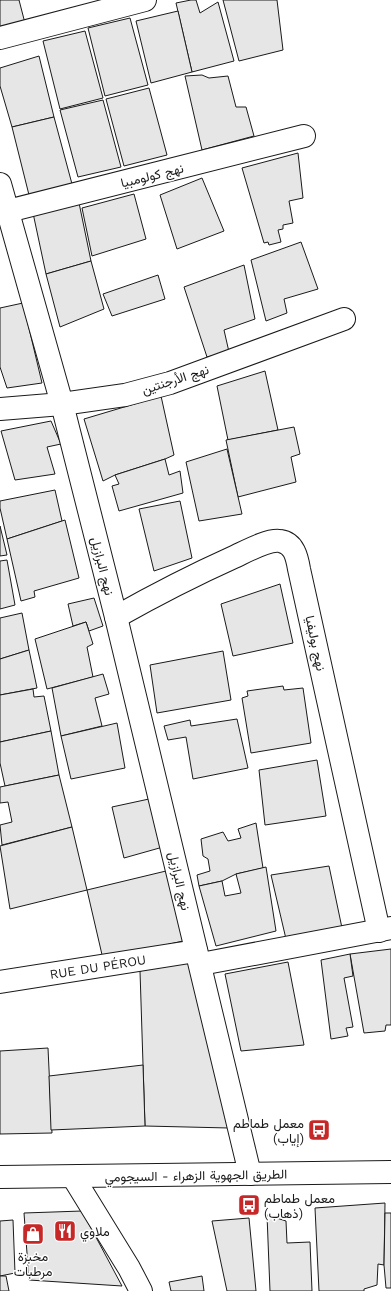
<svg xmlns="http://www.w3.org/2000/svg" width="391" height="1291" viewBox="0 0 391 1291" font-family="'Work Sans',Vazirmatn,sans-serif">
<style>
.building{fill:#e6e6e6;stroke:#1a1a1a}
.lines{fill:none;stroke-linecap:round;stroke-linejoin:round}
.minor-casing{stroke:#1a1a1a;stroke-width:24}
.secondary-casing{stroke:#1a1a1a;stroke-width:24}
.minor{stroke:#fff;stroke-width:22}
.secondary{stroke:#fff;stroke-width:22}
.labels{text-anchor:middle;stroke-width:3;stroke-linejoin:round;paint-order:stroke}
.street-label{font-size:13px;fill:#1a1a1a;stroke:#fff}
.poi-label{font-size:13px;fill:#1a1a1a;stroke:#fff;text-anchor:start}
</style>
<rect width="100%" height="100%" fill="#fff"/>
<g class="building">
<path d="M0,0h19l7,27 -26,7z"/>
<path d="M191,0h5l4,13 18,-11 16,59 -42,11 -16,-69z"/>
<path d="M223,0h54l6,50 -44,11z"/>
<path d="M178,11l14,61 -41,11 -15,-62z"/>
<path d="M130,18l18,67 -43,11 -17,-68z"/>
<path d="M85,31l18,67 -43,11 -17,-68z"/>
<path d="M39,56l15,61 -42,10 -12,-41v-18z"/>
<path d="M202,75l7,3 19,-2 8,31h10l8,29 -52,14 -17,-74z"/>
<path d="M149,88l18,67 -43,11 -18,-67z"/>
<path d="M103,100l18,67 -43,10 -18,-67z"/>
<path d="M54,117l18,67 -43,11 -17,-68z"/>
<path d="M298,153l5,45 -14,3 4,22 -10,2v4l-5,1 3,12 -12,3 -1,-3 -4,1 -22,-75z"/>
<path d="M202,178l22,53 -47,18 -17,-54z"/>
<path d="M134,194l12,45 -54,17 -10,-48z"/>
<path d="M78,198l13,63 -45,13 -13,-61z"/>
<path d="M301,242l17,47 -34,10 3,14 -21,8 -15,-61z"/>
<path d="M91,261l13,48 -44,18 -14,-53z"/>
<path d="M244,265l11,54 -31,11 5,22 -22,5 -23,-70z"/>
<path d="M158,275l7,24 -53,17 -9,-22z"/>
<path d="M23,303l19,80 -35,5 -7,-21v-59z"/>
<path d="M265,371l13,59 -50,10 -11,-54z"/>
<path d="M161,396l13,59 -9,4 -50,16 -12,6 -19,-62z"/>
<path d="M51,421l10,23 -14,3 8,27 -40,6 -14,-49z"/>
<path d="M294,427l6,27 -9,3 5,25 -58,15 -12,-57z"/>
<path d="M227,449l15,65 -43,7 -13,-59z"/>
<path d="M165,459l4,16 11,-4 3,22 -64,18 -7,-25 7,-2 -4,-9z"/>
<path d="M55,490l7,31 -55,18 -7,-31v-7z"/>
<path d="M180,501l12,57 -38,13 -15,-62z"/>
<path d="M65,520l14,58 -45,13 1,6 -14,4 -14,-62z"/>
<path d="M0,526l7,29 -7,1z"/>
<path d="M7,560l8,45 -15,4v-48z"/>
<path d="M280,584l13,59 -60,13 -12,-52z"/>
<path d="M94,598l9,28 -14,5 -3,-9 -13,4 -5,-22z"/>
<path d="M22,613l7,37 -29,9v-41z"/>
<path d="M86,622l7,22 -6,3 6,30 -46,12 -12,-50z"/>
<path d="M29,650l8,38 -37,7v-36z"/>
<path d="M223,651l8,49 -74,13 -7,-48z"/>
<path d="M103,674l6,20 -14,4 7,28 -41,10 -9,-48z"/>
<path d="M283,686l1,4 19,-2 8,55 -60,10 -9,-55 6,-2 -1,-5z"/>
<path d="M33,689l1,8 10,-1 7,35 -51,11v-47z"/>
<path d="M237,719l11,49 -55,11 -7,-42 -18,3 -4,-14 26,-6 1,6z"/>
<path d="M117,723l8,45 -54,11 -10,-43z"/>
<path d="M51,731l8,44 -54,11 -5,-23v-21z"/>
<path d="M317,760l9,56 -61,9 -6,-55z"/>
<path d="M59,775l13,52 -70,18 -2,-20 12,-3 -4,-20 -8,1v-16z"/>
<path d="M149,799l14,48 -39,11 -12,-51z"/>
<path d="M256,823l7,45 -27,6 -14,7 -23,5 -2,-11 13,-4 -2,-12 -5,-3 -2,-17 22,-7 5,9 13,-3 -3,-9z"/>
<path d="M72,827l15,63 -77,19 -10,-63z"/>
<path d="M329,866l13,62 -56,11 -15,-64z"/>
<path d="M266,867l10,64 -60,15 -17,-60 23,-5 3,15 16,-3 -5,-19z"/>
<path d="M166,871l17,70 -80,18 -16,-69z"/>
<path d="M391,949v76h-5l-1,6 -21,2 -14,-79z"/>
<path d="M350,954l3,22 -9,2 9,49 -7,1 2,8 -17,3 -10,-79z"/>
<path d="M189,961l40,167 -84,-2 -5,-155z"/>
<path d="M288,962l16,83 -63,6 -16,-77z"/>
<path d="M48,1048l4,85 -52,1v-83z"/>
<path d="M143,1065l2,61 -94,4 -2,-54z"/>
<path d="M385,1203l-1,62 -6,-1 -1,21 -13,4v2h-45l-4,-83z"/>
<path d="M82,1211l40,75 -93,-6 -5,-67z"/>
<path d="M385,1213h6v75h-5l-2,-23z"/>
<path d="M267,1215l19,6 1,22 23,-1 2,49h-42z"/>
<path d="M249,1218l7,73h-29l-15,-70z"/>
<path d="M13,1220l2,53 -15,3v-55z"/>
<path d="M0,1276h6l3,15h-9z"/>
<path d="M202,1276l2,15h-33l-2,-9z"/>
</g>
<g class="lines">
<g class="minor-casing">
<g id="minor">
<path d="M0,38l145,-38"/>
<path d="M0,184l62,220 54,213 134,557"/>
<path d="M0,213l304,-77"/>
<path d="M0,409l62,-5 63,-9 45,-12 174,-64"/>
<path d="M116,617c39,-22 78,-42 118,-60 11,-5 34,-18 46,-16 14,2 17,16 19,28l80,362"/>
<path d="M201,964l190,-36"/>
<path id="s1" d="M0,982l196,-31"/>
<path d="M73,1177l56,91 12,23"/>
</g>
</g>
<g class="secondary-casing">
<path id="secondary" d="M0,1177l391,-5"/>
</g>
<use href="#minor" class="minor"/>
<use href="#secondary" class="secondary"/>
</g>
<defs>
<g id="bus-square" transform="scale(1.15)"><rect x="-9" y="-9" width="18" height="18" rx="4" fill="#c62828" stroke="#fff"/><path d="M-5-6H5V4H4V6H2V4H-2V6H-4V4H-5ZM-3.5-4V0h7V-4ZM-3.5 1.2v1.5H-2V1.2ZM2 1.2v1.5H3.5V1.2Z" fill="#fff"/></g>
<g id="restaurant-square" transform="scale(1.15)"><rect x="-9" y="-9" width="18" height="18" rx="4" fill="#c62828" stroke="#fff"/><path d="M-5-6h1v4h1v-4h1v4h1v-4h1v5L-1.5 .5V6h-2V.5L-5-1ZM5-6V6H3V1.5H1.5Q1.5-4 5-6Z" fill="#fff"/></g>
<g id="shop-square" transform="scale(1.15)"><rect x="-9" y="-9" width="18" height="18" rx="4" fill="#c62828" stroke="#fff"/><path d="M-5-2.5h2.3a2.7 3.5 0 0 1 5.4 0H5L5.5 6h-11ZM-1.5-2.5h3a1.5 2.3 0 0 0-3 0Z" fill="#fff"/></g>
</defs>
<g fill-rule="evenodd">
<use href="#bus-square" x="319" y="1130"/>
<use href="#bus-square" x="249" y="1205"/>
<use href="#restaurant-square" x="65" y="1231"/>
<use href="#shop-square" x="33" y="1234"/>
</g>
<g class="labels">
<g class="street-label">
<text transform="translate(152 175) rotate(-14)" y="5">نهج كولومبيا</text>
<text transform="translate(175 379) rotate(-18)" y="5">نهج الأرجنتين</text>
<text transform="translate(103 566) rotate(76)" y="5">نهج البرازيل</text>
<text transform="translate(316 643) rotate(78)" y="5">نهج بوليفيا</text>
<text transform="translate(180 881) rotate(77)" y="5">نهج البرازيل</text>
<text dy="5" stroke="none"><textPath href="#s1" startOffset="99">RUE DU PÉROU</textPath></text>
<text transform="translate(196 1175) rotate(-1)" y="5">الطريق الجهوية الزهراء - السيجومي</text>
</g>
<g class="poi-label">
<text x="304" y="1128" text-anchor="end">معمل طماطم<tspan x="304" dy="15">(إياب)</tspan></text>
<text x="264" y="1203">معمل طماطم<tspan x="264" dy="15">(ذهاب)</tspan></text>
<text x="80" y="1236">ملاوي</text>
<text x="33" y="1261" text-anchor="middle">مخبزة<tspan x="33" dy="15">مرطبات</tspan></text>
</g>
</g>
</svg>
